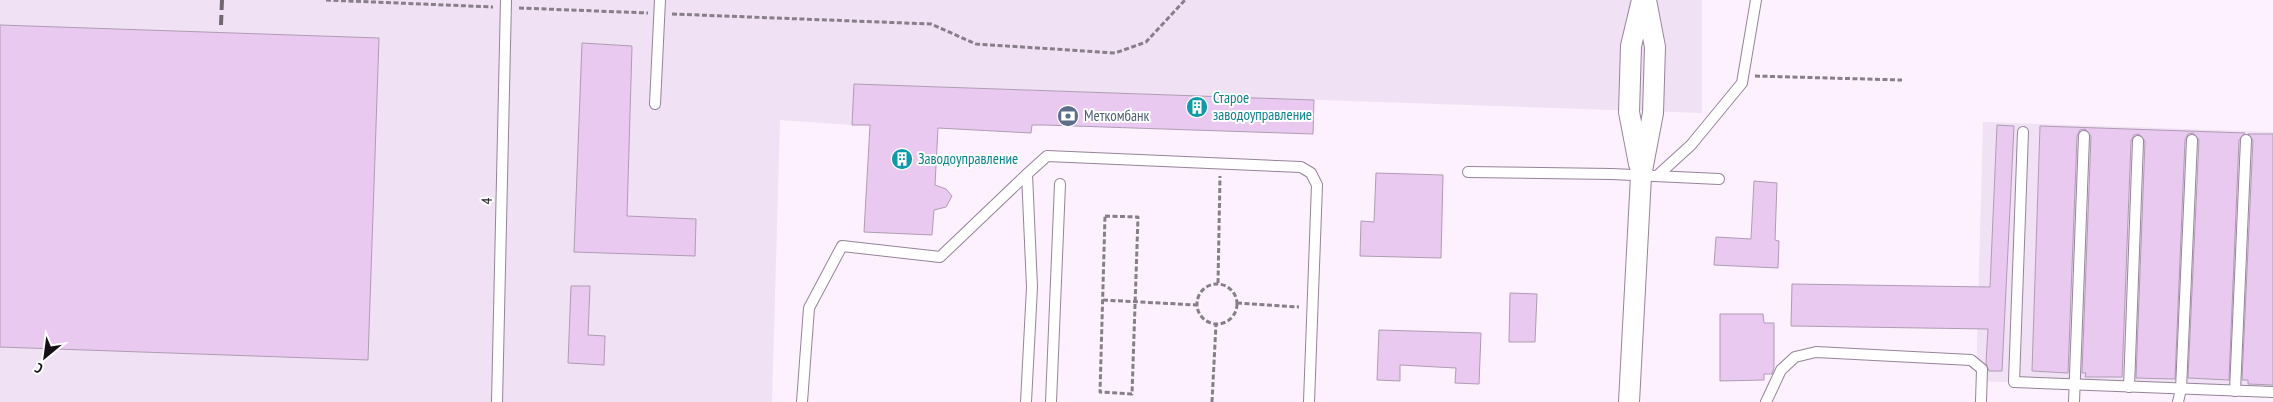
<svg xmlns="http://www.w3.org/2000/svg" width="2273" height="402" viewBox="0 0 2273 402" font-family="'PT Sans Narrow',sans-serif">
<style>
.industrial{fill:#f0e1f4}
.building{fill:#eac9f1;stroke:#af9cb3}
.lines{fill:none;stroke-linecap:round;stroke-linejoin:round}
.service-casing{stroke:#96839a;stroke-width:12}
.minor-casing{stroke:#96839a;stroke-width:22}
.path{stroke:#887e89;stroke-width:3;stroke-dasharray:5 2.5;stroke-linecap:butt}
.service{stroke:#fff;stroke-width:10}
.minor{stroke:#fff;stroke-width:20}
.rail{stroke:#706771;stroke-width:4;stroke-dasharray:10 5;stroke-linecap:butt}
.labels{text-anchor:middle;stroke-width:4;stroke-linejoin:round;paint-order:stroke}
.culture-label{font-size:15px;fill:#0d838f;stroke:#fff;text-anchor:start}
.service-label{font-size:15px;fill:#4e5e75;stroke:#fff;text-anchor:start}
.street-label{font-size:15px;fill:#160f17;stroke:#fff}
</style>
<rect width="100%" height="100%" fill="#fdf0ff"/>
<g class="industrial">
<path d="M0,0h1702v113l-848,-29 -2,41 -72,-5 -8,282h-772z"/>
<path d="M1983,122l290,10v260l-297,-11z"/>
</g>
<g class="building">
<path d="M0,25l379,13 -11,322 -368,-13z"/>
<path d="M582,43l50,3 -5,170 69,3 -1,37 -121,-4z"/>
<path d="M854,84l460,16 -1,34 -269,-9h-12l-1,8 -93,-5 -3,57 11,4 6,7 -6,11 -12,3 -2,25 -68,-3 6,-107h-18z"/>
<path d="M1997,125l17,1 -12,245h-13l-3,-8 2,-34 -197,-3 1,-42 198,3z"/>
<path d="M2040,126l205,7 -6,7 -10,240 -41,-2 11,-238 -6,-7 -5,1 -3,6 -10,239 -39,-1 9,-237 -6,-7 -5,1 -3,6 -9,236h-37l1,-4h-4l9,-237 -6,-7 -5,1 -3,6 -9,237 -36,-2z"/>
<path d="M2248,134h25v251l-25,-1v-4h-6l11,-240z"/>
<path d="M1376,173l67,2 -2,83 -81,-2 1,-35 13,1z"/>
<path d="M1754,181l23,2 -2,57 4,1 -1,27 -64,-3 2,-28 35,2z"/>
<path d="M571,286h19l-2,49 17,1 -1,29 -36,-2z"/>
<path d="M1510,293l27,1 -2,48h-26z"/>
<path d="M1720,314h43l1,9h10v45l-2,6h-8v6l-44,1z"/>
<path d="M1379,330l102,3 -2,51 -24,-1 1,-15 -56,-3v16l-23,-1z"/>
</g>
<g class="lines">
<g class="service-casing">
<g id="service">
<path d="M655,104l5,-104"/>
<path d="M2023,132l-9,250 259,10"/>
<path d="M1468,172l144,2 107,5"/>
<path d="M1657,176l34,-31 51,-62 14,-83"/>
<path d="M2129,387l9,-246"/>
<path d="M2235,391l11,-251"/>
<path d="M497,402l9,-402"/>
<path d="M802,402l7,-94 33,-62 98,11 87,-83"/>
<path d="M1026,402l6,-115 -5,-113 20,-18 254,11 10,6 6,12 -8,217"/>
<path d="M1051,402l9,-218"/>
<path d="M1766,402l15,-32 14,-13 21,-5 155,8 11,9 -1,33"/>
<path d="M2074,402l10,-266"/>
<path d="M2178,402l3,-13 11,-249"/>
</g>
</g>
<g class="minor-casing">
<g id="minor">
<path d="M1639,164l-10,-52 2,-66 11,-46"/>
<path d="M1629,402l12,-226 12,-63 2,-66 -9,-47"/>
</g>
</g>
<g class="path">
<path d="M326,0l167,7"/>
<path d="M519,8l129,5"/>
<path d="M672,14l259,10 45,20 139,9 31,-11 39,-42"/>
<path d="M1755,76l147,4"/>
<path d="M1105,216l33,1 -6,177 -32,-2z"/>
<path d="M1218,283l2,-107"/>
<circle cx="1217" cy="304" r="20"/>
<path d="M1103,300l94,5"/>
<path d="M1237,303l62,4"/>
<path d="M1212,402l4,-78"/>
</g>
<use href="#service" class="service"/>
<use href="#minor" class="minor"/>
<path class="rail" d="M221,25l1,-25"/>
</g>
<defs>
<g id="building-disc" transform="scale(1.125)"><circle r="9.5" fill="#0f9aa8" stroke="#fff"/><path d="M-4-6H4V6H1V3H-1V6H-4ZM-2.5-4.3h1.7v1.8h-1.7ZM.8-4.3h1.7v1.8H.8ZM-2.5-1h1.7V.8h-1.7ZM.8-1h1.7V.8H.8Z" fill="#fff"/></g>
<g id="bank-disc" transform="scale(1.125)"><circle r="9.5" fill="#5c6f8a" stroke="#fff"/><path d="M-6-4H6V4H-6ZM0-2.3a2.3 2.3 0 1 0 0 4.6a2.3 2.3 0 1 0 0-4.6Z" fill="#fff"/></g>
</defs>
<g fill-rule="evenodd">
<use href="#building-disc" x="1197" y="107"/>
<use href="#bank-disc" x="1068" y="116"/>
<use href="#building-disc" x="902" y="159"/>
</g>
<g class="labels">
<g class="culture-label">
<text x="1213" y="103">Старое<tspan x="1213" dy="17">заводоуправление</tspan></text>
<text x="918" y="164">Заводоуправление</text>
</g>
<g class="service-label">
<text x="1084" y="121">Меткомбанк</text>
</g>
<g class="street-label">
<text transform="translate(487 201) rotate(-89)" y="5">4</text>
</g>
</g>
<g transform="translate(45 357) rotate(209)" stroke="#ffffff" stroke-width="4" paint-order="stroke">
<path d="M0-4L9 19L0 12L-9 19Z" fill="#160f17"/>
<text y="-8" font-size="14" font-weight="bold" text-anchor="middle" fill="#160f17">С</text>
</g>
</svg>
